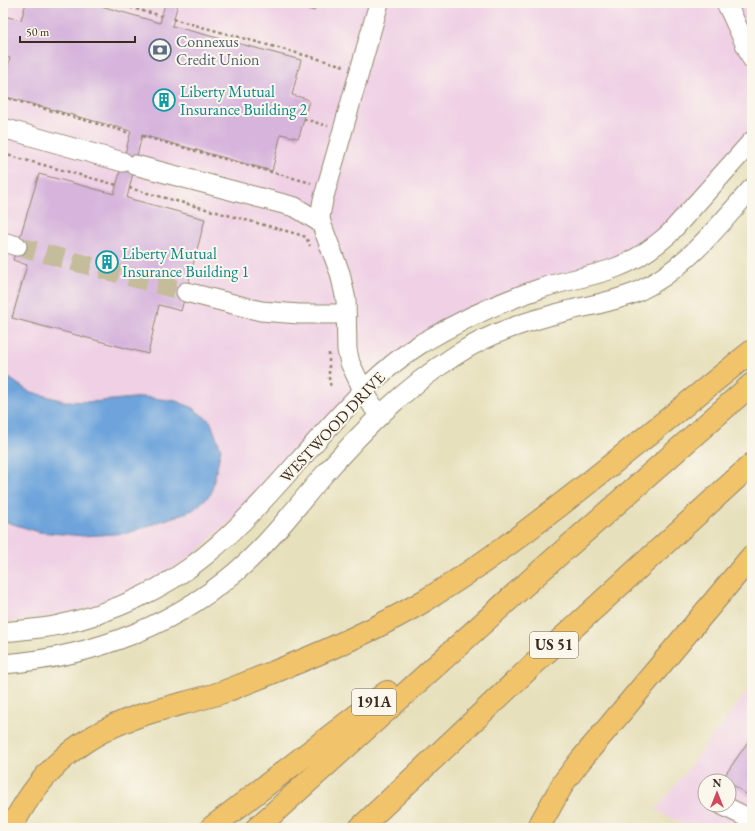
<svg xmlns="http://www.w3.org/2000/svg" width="755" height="831" viewBox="0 0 755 831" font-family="'EB Garamond',serif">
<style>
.built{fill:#efd0e5;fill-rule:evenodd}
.water{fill:#6ea4db;stroke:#54677c}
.building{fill:#d6b4dc}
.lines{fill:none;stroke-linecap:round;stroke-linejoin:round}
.minor-tunnel{stroke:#c5bc9c;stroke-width:19;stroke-dasharray:19 10;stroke-linecap:butt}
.minor-casing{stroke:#91856d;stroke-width:21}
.highway-casing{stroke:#91856d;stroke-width:24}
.path{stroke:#91856d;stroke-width:2.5;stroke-dasharray:3 3;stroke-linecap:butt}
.minor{stroke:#fff;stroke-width:19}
.highway{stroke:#f1c36a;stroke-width:22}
.labels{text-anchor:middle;stroke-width:4;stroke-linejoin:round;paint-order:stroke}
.shield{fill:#fbf7ec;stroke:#75685c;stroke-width:1}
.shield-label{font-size:15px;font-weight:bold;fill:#3b2a1e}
.service-label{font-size:16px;fill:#4e5e75;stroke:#fbf7ec;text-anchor:start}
.culture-label{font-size:16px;fill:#0d838f;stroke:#fbf7ec;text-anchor:start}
.street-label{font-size:16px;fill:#3b2a1e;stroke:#fbf7ec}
</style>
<rect width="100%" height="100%" fill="#fbf7ec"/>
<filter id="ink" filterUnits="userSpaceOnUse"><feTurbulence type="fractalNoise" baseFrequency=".025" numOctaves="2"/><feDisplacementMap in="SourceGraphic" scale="8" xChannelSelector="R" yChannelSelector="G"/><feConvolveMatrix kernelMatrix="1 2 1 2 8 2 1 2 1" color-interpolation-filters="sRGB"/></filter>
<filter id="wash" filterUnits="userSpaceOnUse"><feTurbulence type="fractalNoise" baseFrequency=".012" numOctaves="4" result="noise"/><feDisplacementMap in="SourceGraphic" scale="16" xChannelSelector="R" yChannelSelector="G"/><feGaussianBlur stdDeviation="0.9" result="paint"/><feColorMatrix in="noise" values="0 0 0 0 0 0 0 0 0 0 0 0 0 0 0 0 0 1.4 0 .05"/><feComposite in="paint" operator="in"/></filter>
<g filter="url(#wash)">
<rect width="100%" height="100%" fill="#e7e0bc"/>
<g class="built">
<path d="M3,3h749v128l-90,98 -12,10 -28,17 -162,57 -266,241 -48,31 -47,19 -30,9 -35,6 -31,3z"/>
<path d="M752,686v142h-61l-35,-18zM705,781h24v24h-24z"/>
</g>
<path class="water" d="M3,374l25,17 36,10 28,1 52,-5 32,4 15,6 19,14 11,28 -10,45 -18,16 -65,23 -45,3 -21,-2 -23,-2 -36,-11z"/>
<g id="blocks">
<g class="building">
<path d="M26,3h65l69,20 5,-20h13l-6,23 129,34 -9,35 15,4 2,2 -10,36 -2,1 -16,-4 -9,37 -130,-36 -15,63 78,21 -24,92 -22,-6 -11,49 -136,-36 15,-53 -14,-5 26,-86 75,20 17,-63 -128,-35v-10l7,-28 -7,-2v-40l18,4z"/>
<path d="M287,3h30l-3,8z"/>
<path d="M752,736v62l-29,-20z"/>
</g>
</g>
</g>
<g filter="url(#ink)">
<use href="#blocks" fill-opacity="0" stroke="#91856d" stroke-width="1"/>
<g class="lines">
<path class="minor-tunnel" d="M17,246l169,46"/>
<g class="minor-casing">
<g id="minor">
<path d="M379,3l-56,197 -3,17 1,6 19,50 6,27 1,50 3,13 13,27 16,26"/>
<path d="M726,3l6,12 20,44"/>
<path d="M3,128l120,34"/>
<path d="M135,165l160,42 26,16"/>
<path d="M3,242l14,4"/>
<path d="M186,292l75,19 38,3h47"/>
<path d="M3,632c18,-2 37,-3 56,-7 52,-12 105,-35 147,-70 39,-32 72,-71 105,-108 34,-38 68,-77 111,-104 39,-23 77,-41 120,-55 24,-8 49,-11 73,-20 20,-7 38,-20 54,-34l83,-93"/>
<path d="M3,664c91,-7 178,-40 245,-103 27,-25 49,-55 73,-83 40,-46 83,-90 135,-123 35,-23 75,-35 115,-45 22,-5 45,-9 66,-18 48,-22 81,-66 115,-104"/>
<path d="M722,805l30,15"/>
</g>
</g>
<g class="highway-casing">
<g id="highway">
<path d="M11,828c31,-60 71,-95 137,-115 25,-8 52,-13 78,-22 66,-26 131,-51 193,-87 54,-32 104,-70 154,-109 60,-47 119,-96 179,-144"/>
<path d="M211,828l176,-136"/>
<path d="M257,828l279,-253 216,-191"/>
<path d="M360,828l176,-166 216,-198"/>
<path d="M538,828l26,-46 16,-21 172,-205"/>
</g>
</g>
<g class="path">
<path d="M113,3l49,13"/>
<path d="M173,19l171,47"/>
<path d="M3,97l127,36"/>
<path d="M304,119l24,7"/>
<path d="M142,136l169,47"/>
<path d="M3,154l114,31"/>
<path d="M129,188l168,46 9,3 4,9"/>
<path d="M329,353v25l2,10"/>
</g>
<use href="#minor" class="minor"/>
<use href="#highway" class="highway"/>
</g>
</g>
<defs>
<g id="bank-ring" transform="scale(1.15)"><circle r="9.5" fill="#fbf7ec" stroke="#5c6f8a" stroke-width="1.5"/><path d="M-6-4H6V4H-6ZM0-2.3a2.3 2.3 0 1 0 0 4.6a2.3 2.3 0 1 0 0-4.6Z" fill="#5c6f8a"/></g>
<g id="building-ring" transform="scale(1.15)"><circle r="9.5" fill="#fbf7ec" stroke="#0f9aa8" stroke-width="1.5"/><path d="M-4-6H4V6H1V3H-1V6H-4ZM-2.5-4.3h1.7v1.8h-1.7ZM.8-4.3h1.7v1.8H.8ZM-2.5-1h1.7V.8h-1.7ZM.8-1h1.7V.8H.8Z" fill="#0f9aa8"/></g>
</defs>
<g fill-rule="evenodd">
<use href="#bank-ring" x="160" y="50"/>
<use href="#building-ring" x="164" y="100"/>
<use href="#building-ring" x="107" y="262"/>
</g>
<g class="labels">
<g class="shield">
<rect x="530" y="632" width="48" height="26" rx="3"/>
<rect x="352" y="689" width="44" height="26" rx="3"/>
</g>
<g class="shield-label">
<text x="554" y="650">US 51</text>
<text x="374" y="707">191A</text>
</g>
<g class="service-label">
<text x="176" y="47">Connexus<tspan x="176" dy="18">Credit Union</tspan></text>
</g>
<g class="culture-label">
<text x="180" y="97">Liberty Mutual<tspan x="180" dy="18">Insurance Building 2</tspan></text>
<text x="122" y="259">Liberty Mutual<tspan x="122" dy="18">Insurance Building 1</tspan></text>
</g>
<g class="street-label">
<text transform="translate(332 427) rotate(-47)" y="6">WESTWOOD DRIVE</text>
</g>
</g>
<rect width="755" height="831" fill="none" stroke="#fbf7ec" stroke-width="16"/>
<g transform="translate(717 793)"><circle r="19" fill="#fbf7ec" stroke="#aea59a"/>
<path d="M0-3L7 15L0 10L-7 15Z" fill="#d1495b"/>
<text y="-6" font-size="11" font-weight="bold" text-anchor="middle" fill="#3b2a1e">N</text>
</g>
<path d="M20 36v6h115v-6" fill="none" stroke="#3b2a1e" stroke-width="2"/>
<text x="26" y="36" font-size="12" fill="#3b2a1e" stroke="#fbf7ec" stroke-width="3" paint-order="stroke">50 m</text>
</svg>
